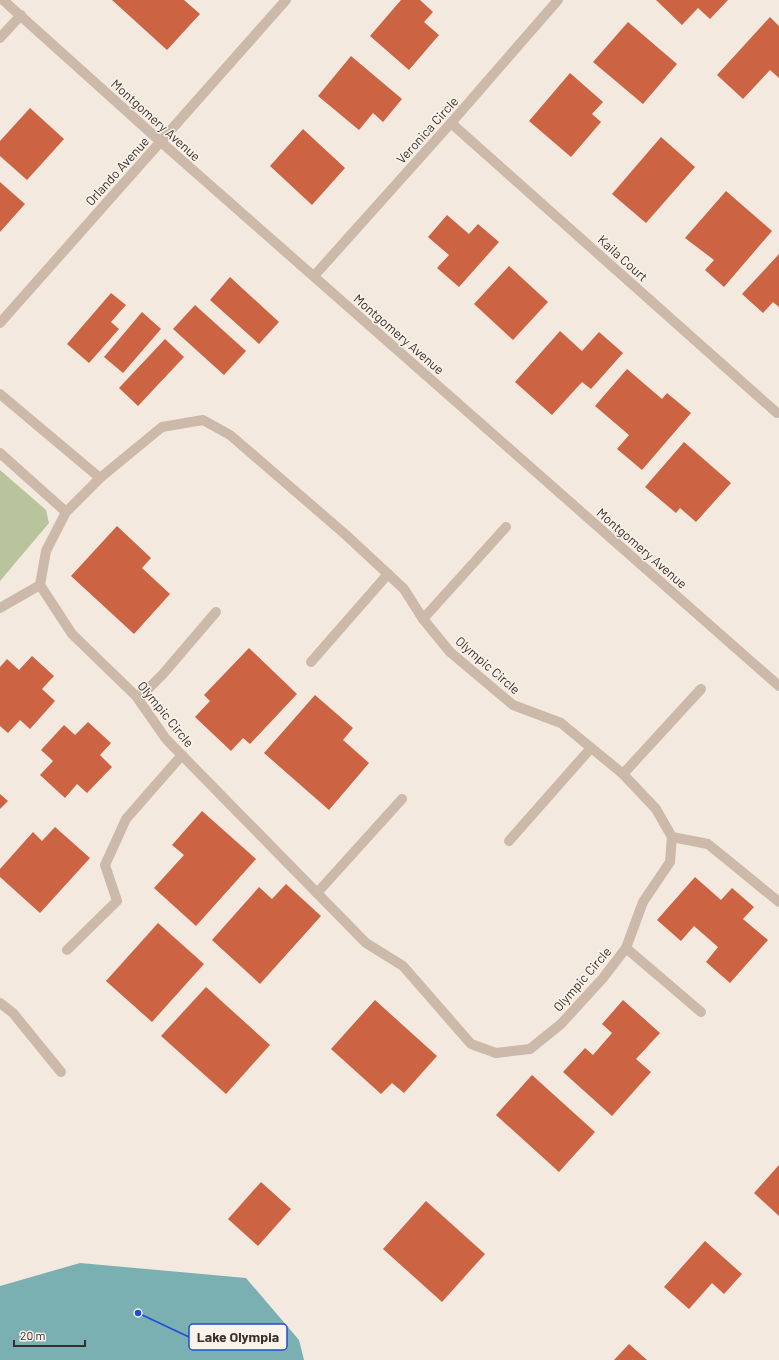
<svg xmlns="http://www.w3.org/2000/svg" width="779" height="1360" viewBox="0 0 779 1360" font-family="Barlow,sans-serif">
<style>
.green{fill:#b7c49c}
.water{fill:#7bb0b2}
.building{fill:#cc6444}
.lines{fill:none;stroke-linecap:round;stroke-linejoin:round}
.minor{stroke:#cdb9a9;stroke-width:10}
.labels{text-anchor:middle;stroke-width:3;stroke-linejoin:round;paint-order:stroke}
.street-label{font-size:13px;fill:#392e29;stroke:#fbf3eb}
.leader{fill:none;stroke:#1d4ed8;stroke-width:1.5}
.callout-dot{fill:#1d4ed8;stroke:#fbf3eb;stroke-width:1.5}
.callout{fill:#fbf3eb;stroke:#1d4ed8;stroke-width:1.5}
.callout-label{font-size:14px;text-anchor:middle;font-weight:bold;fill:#392e29}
</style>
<rect width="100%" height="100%" fill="#f4e9de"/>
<path class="green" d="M0,470l46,40 3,13 -49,58z"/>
<path class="water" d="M80,1263l166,15 53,62 5,20h-304v-74z"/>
<g class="building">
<path d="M112,0h72l16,14 -33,36z"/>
<path d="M401,0h19l13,12 -9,10 15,13 -30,35 -39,-34z"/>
<path d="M656,0h72l-18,19 -12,-11 -16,17z"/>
<path d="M770,17l9,9v52l-9,-8 -27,29 -26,-24z"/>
<path d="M628,22l49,42 -34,40 -50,-42z"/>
<path d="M351,56l51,43 -19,23 -10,-9 -14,17 -41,-34z"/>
<path d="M570,73l33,29 -11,12 9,8 -30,35 -42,-36z"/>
<path d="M30,108l34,31 -37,41 -27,-24v-15z"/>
<path d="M303,129l42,39 -33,37 -42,-39z"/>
<path d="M661,137l34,30 -49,56 -34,-29z"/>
<path d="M0,182l25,22 -25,28z"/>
<path d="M726,191l46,40 -48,56 -19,-17 9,-10 -29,-22z"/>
<path d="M447,215l22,19 9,-10 21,18 -40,45 -22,-19 12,-13 -21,-18z"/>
<path d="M779,254v53l-6,-5 -10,11 -21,-19z"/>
<path d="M509,266l39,36 -35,38 -39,-36z"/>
<path d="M230,277l49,45 -20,22 -49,-44z"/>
<path d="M111,293l15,12 -15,17 8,7 -30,34 -22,-19z"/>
<path d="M195,305l51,46 -22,24 -51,-46z"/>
<path d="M142,312l19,17 -38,44 -19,-16z"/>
<path d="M560,331l22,20 17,-19 24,21 -32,36 -9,-7 -30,33 -37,-33z"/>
<path d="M165,339l19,18 -46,49 -19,-18z"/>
<path d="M627,369l35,30 5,-6 24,20 -49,57 -25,-21 12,-14 -34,-29z"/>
<path d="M684,442l47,41 -35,39 -16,-14 -4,5 -31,-26z"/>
<path d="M117,526l34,32 -9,10 28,26 -36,40 -63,-58z"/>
<path d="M249,648l48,46 -47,50 -7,-6 -12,13 -36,-34 15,-16 -6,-6z"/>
<path d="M32,656l22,20 -12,13 13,12 -25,28 -10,-9 -12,13 -8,-7v-59l7,-8 12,11z"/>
<path d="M315,695l38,33 -10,12 26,23 -40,47 -65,-57z"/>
<path d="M88,722l23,21 -11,12 12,12 -25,26 -10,-9 -12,14 -25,-23 13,-14 -12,-11 23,-25 11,10z"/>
<path d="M0,794l8,7 -8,8z"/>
<path d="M202,811l54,48 -60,67 -42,-38 30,-33 -12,-10z"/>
<path d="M55,827l35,31 -50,55 -40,-36v-8l33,-37 9,9z"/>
<path d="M695,877l26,23 11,-12 22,19 -11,12 25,21 -38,43 -24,-21 12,-15 -24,-21 -13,15 -24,-21z"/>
<path d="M286,884l35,32 -61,68 -48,-44 47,-53 13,12z"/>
<path d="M158,923l46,41 -52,58 -46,-41z"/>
<path d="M206,987l64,58 -44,49 -65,-58z"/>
<path d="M375,1000l62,56 -33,37 -12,-10 -11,11 -50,-45z"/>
<path d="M623,1000l37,33 -24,26 15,13 -39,44 -49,-44 22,-24 8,7 19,-22 -10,-9z"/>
<path d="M532,1075l63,57 -36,40 -63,-57z"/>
<path d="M779,1165v51l-25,-23z"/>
<path d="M261,1182l30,27 -33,37 -30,-27z"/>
<path d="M426,1201l59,53 -43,48 -59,-53z"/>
<path d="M705,1241l37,33 -18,20 -12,-11 -23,26 -25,-22z"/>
<path d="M629,1344l18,16h-33z"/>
</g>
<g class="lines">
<g class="minor">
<path d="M3,0l158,142 618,544"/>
<path d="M0,38l21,-23"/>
<path d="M451,123l326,290"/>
<path d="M314,276l137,-153 107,-123"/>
<path d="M0,323l286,-323"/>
<path d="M0,394l100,84"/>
<path d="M203,420l27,15 6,5 110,95 58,54 19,30 27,33 63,53 48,18 62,51 33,35 16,28 -2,25 -27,40 -17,46 -23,30 -42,46 -31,25 -34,4 -25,-9 -68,-78 -37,-23 -200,-204 -30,-43 -64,-62 -32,-49 6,-34 20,-39 34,-34 62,-51z"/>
<path d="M0,453l66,59"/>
<path d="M0,608l40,-23"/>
<path d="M423,619l83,-92"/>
<path d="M311,662l77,-88"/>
<path d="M136,696l10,-5 17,-17 53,-62"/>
<path d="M623,774l78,-85"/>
<path d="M672,837l36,7 71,58"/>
<path d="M509,841l82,-93"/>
<path d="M317,893l85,-94"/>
<path d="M626,948l75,64"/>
<path d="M67,950l50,-49 -12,-36 21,-46 56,-64"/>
<path d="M0,1003l13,10 48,59"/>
</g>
</g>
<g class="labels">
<g class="street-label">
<text transform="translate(156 120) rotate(42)" y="5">Montgomery Avenue</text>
<text transform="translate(427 130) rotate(-48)" y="5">Veronica Circle</text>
<text transform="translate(117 171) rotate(-48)" y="5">Orlando Avenue</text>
<text transform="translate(623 258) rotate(42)" y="5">Kaila Court</text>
<text transform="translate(399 334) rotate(41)" y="5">Montgomery Avenue</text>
<text transform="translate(642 548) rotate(41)" y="5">Montgomery Avenue</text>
<text transform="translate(488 665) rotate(41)" y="5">Olympic Circle</text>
<text transform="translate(166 714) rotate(51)" y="5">Olympic Circle</text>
<text transform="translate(582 979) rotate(-49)" y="5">Olympic Circle</text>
</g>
</g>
<path class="leader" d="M138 1313L189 1337"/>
<circle class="callout-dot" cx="138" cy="1313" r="4"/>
<rect class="callout" x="189" y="1324" width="98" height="26" rx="4"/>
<g class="callout-label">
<text x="238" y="1342">Lake Olympia</text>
</g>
<path d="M14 1340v6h71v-6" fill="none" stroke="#392e29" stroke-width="2"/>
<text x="20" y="1340" font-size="12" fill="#392e29" stroke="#fbf3eb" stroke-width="3" paint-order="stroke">20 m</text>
</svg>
